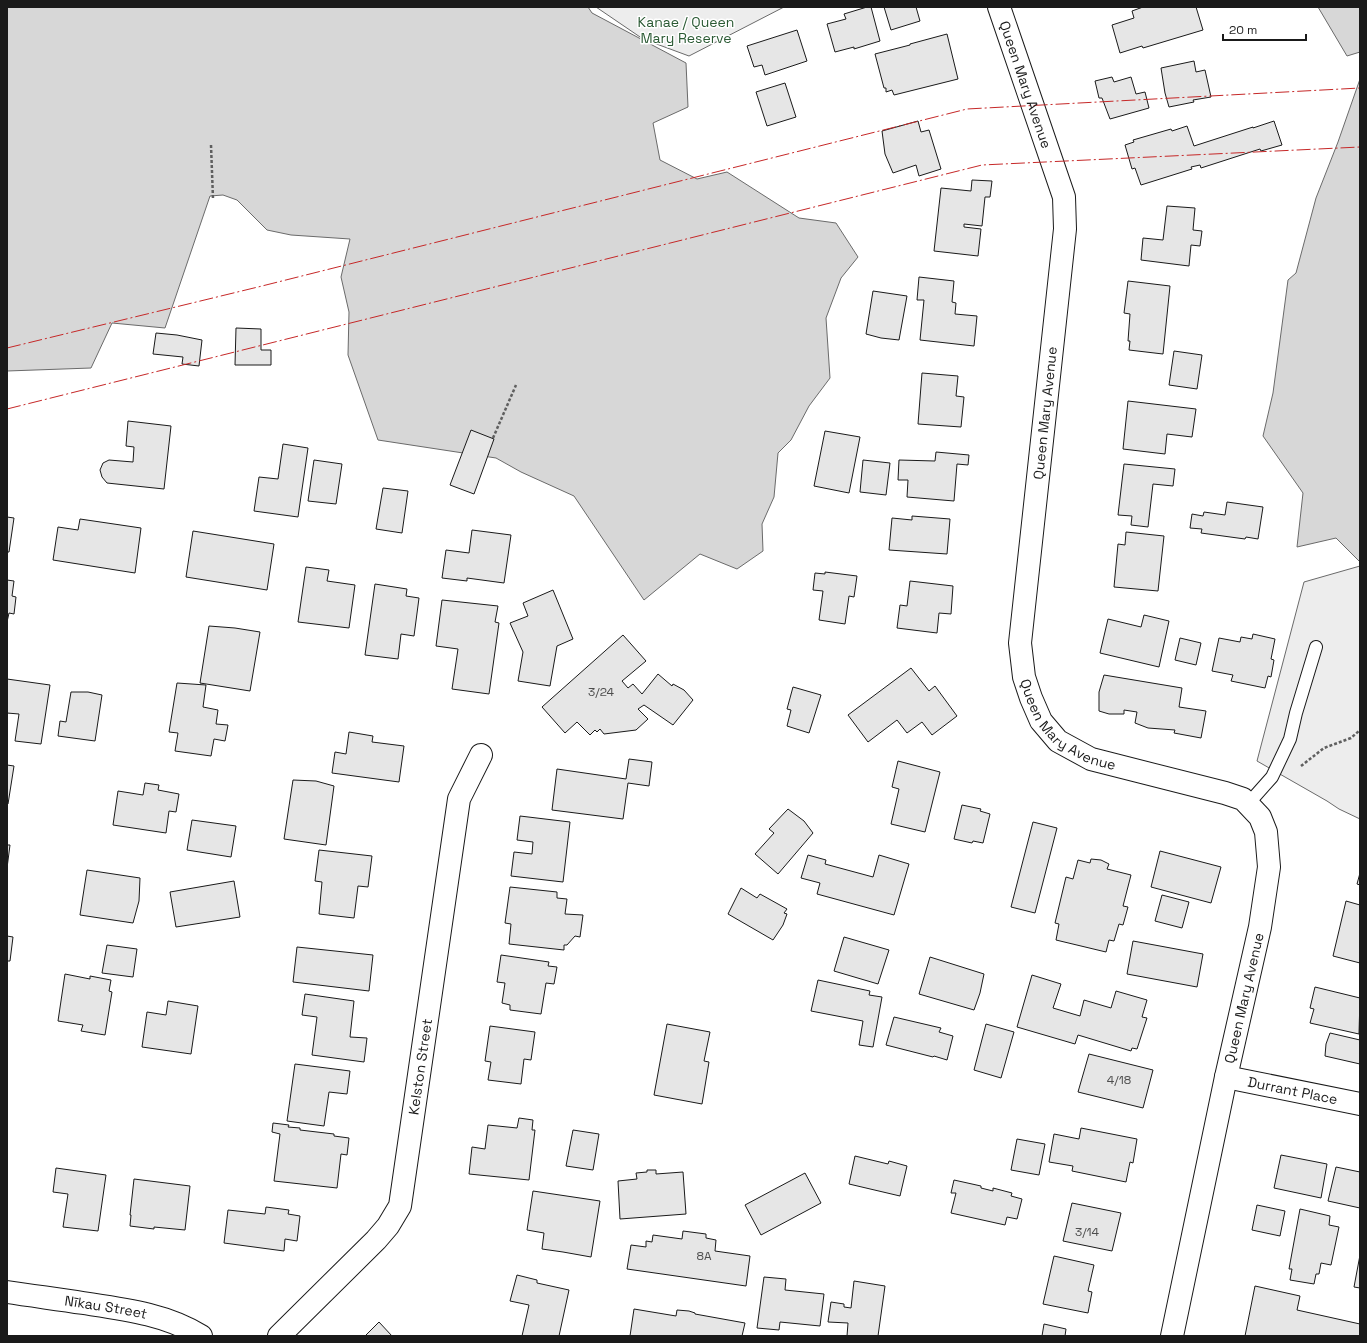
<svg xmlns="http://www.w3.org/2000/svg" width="1367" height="1343" viewBox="0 0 1367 1343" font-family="'Space Grotesk',sans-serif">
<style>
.built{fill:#ededed;stroke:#6a6a6a}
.water{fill:#d7d7d7;stroke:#6a6a6a}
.building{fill:#e6e6e6;stroke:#1a1a1a}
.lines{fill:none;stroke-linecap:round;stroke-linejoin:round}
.service-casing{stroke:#1a1a1a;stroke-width:14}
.minor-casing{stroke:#1a1a1a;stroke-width:24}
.path{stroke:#5f5f5f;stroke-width:2.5;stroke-dasharray:3 2;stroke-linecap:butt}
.service{stroke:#fff;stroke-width:12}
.minor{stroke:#fff;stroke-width:22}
.power{stroke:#c62828;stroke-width:1;stroke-dasharray:14 3 2 3;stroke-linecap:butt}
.labels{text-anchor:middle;stroke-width:3;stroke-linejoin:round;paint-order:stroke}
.number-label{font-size:12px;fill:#4d4d4d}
.park-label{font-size:14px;fill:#2b5a34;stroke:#fff}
.street-label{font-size:14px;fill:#1a1a1a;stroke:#fff}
</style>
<rect width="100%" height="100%" fill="#fff"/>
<g class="built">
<path d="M596,7h188l-95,49 -46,-17z"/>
<path d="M1360,566v253l-21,-10 -12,-8 -70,-40 47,-179z"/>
</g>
<g class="water">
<path d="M7,7h581l4,6 94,50 2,44 -35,16 7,37 37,19 30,-7 72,46 37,5 22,34 -17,21 -15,40 4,60 -21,28 -18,34 -13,13 -4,44 -12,27 1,27 -26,18 -37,-15 -56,46 -70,-104 -53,-24 -25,-14 -118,-18 -30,-85 1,-43 -8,-35 9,-38 -59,-4 -24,-5 -30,-30 -14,-5 -13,1 -45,132 -53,-5 -21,45 -84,3z"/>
<path d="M1318,7h42v45l-13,4z"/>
<path d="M1360,79v483l-24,-24 -39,9 6,-54 -40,-57 10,-43 15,-113 8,-7 20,-75 22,-56z"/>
</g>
<g class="building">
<path d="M867,7h4l9,34 -26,8v-2l-19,5 -8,-28 19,-5 -2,-5z"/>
<path d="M884,7h32l4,14 -29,9z"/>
<path d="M1143,7h53l7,23 -60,18 -1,-2 -22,7 -8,-28 22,-7 -2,-7z"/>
<path d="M797,30l10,31 -42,14 -3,-10 -8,2 -7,-21z"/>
<path d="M947,34l11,45 -64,16 -2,-5 -6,2v-4h-2l-9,-34 35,-9v-1z"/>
<path d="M1194,61l2,11 9,-2 6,27 -18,3 1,2 -25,5 -4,-14 -4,-25z"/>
<path d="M1112,77l2,5 17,-5 5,17 9,-2 4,16 -39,11 -8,-21h-3l-4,-17z"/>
<path d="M785,83l11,34 -29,9 -11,-34z"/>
<path d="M918,121l3,11 8,-2 12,39 -22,7 -3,-11 -23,8 -8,-19 -3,-23z"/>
<path d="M1274,121l8,24 -21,6 -1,-2 -59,19 -1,-3 -9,2 1,2 -51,16 -6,-17 -3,1 -7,-24 9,-3 -1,-2 38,-11 1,2 15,-5 7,20 59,-19v1z"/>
<path d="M972,180l20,1 -2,16h-5l-3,29 -18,-2v3l17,2 -3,27 -44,-5 7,-63 30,3z"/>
<path d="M1167,206l28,2 -2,22 9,1 -2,15 -9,-1 -2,21 -48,-6 2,-22 20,2z"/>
<path d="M919,277l35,4 -2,21 4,1 -1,11 22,2 -3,30 -54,-6 4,-40h-7z"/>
<path d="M1128,281l42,5 -7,68 -34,-4 1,-9h-2l2,-27 -6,-1z"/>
<path d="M873,291l34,5 -8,44 -18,-2 -15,-4z"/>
<path d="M236,328l25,1v21h10v15h-36z"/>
<path d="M156,333l21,2 25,5 -3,26 -17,-2 1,-7 -30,-3z"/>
<path d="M1174,351l28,4 -5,34 -28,-4z"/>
<path d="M922,373l36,3 -2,20 8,1 -3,30 -43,-3z"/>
<path d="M1128,401l68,8 -4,28 -25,-3 -2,20 -42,-5z"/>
<path d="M128,421l43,5 -7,63 -57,-6 -5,-6 -2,-7 3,-7 6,-3 24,2 1,-15 -8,-1z"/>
<path d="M471,430l23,9 -20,55 -24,-9z"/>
<path d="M825,431l35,6 -11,56 -35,-7z"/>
<path d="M283,444l25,4 -10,69 -44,-6 5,-34 19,2z"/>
<path d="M936,452l33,3 -1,10 -11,-1 -3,37 -47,-4 1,-17h-10l1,-20 36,1z"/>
<path d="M314,460l28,4 -6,40 -28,-3z"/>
<path d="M863,460l27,3 -4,32 -26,-3z"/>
<path d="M1124,464l51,5 -2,17 -20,-2 -5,43 -17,-2 1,-9 -14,-1z"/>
<path d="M383,488l25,3 -6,42 -26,-4z"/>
<path d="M1227,502l36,5 -5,32 -12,-2 -1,2 -44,-6 1,-4 -12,-1 2,-14 11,2 1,-4 21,3z"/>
<path d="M912,516l38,3 -3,35 -58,-4 3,-32 20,2z"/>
<path d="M7,517l7,1 -5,34h-2z"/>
<path d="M80,519l61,9 -6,45 -82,-13 5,-33 20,3z"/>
<path d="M472,530l39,5 -7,48 -37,-5v3l-25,-3 4,-28 23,3z"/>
<path d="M193,531l81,13 -7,46 -81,-13z"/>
<path d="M1126,532l38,4 -6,55 -44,-4 4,-43 7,1z"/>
<path d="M306,567l23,3 -2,11 28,4 -6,43 -51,-6z"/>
<path d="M825,572l32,4 -3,21 -5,-1 -4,28 -26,-4 4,-29 -10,-1 2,-17 10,1z"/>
<path d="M7,580l7,1 -2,15 4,1 -2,17 -5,-1 -2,9z"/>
<path d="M910,581l43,5 -2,28 -12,-1 -2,20 -40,-5 3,-23 7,1z"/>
<path d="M375,584l32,5 -1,7 13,2 -5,38 -13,-2 -3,25 -33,-4z"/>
<path d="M553,590l20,49 -16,7 -7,40 -32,-5 5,-29 -13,-29 18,-7 -5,-13z"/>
<path d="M442,600l56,6 -3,16 4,1 -10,71 -37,-5 6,-40 -22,-3z"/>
<path d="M1144,615l25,6 -10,46 -59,-14 8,-34 33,8z"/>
<path d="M209,626l26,2 25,4 -10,59 -50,-8z"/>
<path d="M1253,634l22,5 -4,20 3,1 -3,17 -3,-1 -3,12 -34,-7 2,-6 -21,-4 7,-33 21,4 1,-5 11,2z"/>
<path d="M623,635l23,26 -24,20 6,7 5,-4 9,10 16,-20 14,12 1,-2 11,6 9,10 -20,25 -29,-20 -6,4 10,10 -12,11 -32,4 -4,-5 -3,3 -2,-2 -5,5 -13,-13 -12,11 -23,-26z"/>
<path d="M1180,638l21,5 -5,22 -21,-5z"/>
<path d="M911,668l18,23 6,-5 22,30 -25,19 -10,-13 -15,11 -10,-13 -29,22 -20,-27z"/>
<path d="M1104,675l78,13 -3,19 27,4 -5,27 -27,-5 1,-3 -27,-2 -13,-5 2,-11 -13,-2v4h-15l-10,-3v-19z"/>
<path d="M7,679l43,6 -9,59 -26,-3 4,-27 -12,-1z"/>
<path d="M177,683l29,2 -3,22 15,3 -2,14 12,1 -3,16 -11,-2 -3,17 -36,-5 3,-18 -9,-1z"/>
<path d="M793,687l28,8 -12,38 -22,-7 4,-16 -4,-1z"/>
<path d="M71,692h17l14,3 -7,46 -37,-5 2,-15 6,1z"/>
<path d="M349,732l24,4 -1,6 32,4 -5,36 -67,-9 3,-21 11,2z"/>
<path d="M629,759l23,3 -3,24 -21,-3 -5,36 -71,-9 5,-41 69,10z"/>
<path d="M898,761l42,11 -15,60 -34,-8 8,-35 -7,-2z"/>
<path d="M7,765l7,1 -6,38h-1z"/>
<path d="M293,780l23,1 18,5 -8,59 -42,-6z"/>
<path d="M145,783l14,2 -1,5 21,4 -3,18 -7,-1 -3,22 -53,-8 5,-34 25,4z"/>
<path d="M962,805l19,4 -1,2 10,3 -7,29 -10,-2 -1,2 -18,-4z"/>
<path d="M788,809l16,12 9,12 -35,41 -23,-20 19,-21 -5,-4z"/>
<path d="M520,816l50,6 -7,60 -52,-6 3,-24 18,2 1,-12 -16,-2z"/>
<path d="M192,820l44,6 -5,31 -44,-7z"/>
<path d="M1033,822l24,6 -22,85 -24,-6z"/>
<path d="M7,845h3l-3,23z"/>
<path d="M319,850l53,6 -4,31 -10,-1 -4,32 -35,-4 3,-32 -7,-1z"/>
<path d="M1160,851l61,16 -10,36 -60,-16z"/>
<path d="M808,855l18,5 -1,4 48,13 6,-22 30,9 -15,51 -77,-21 3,-11 -19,-5z"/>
<path d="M1091,859l10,1 8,4 -2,5 24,6 -8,31 5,1 -5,18 -4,-1 -5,17 -5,-1 -3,12 -50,-12 3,-16 -4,-1 11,-46 7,2 5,-19 12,3z"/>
<path d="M87,870l53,8 -1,23 -6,22 -53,-8z"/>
<path d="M1360,873v12l-3,-1z"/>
<path d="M234,881l6,36 -64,10 -6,-35z"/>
<path d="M510,887l47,5v6l10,1 -2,15 18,1 -3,22 -5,-1 -8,9h-3v5l-55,-6 2,-20 -6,-1z"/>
<path d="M741,888l16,10 3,-4 27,15 -3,4 3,1 -4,11 -10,15 -45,-26z"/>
<path d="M1162,895l27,7 -7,26 -27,-7z"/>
<path d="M1346,901l14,4v58l-27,-7z"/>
<path d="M7,936l6,1 -3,24h-3z"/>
<path d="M844,937l45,13 -11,34 -44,-13z"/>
<path d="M1133,941l70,13 -6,33 -70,-13z"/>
<path d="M107,945l30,4 -4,28 -31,-4z"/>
<path d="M297,947l76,8 -4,36 -76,-9z"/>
<path d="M501,955l48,7 -1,4 9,1 -3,17 -8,-1 -5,31 -31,-4v-5l-8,-2 3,-20 -8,-1z"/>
<path d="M930,957l54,17 -4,19 -6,17 -55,-16z"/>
<path d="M65,974l25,5v-3l21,4 -2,11 3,1 -7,43 -24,-4 2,-6 -25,-4z"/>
<path d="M1032,975l29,9 -8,24 27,8 4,-16 27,8 5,-17 31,9 -5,17 5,1 -10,31 -5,-1 -1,3 -53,-16 -3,9 -58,-17z"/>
<path d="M818,980l52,11 -1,4 13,2 -9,50 -14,-2 4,-24 -52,-10z"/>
<path d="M1315,987l45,11 -1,36 -49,-11 4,-14 -4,-1z"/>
<path d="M305,994l49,7 -4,36 17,1 -3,24 -52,-7 5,-38 -15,-2z"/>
<path d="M168,1001l30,5 -7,48 -49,-7 5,-35 19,3z"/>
<path d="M894,1017l47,11 -2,4 14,4 -6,24 -13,-4 -1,1 -47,-12z"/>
<path d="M667,1024l43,8 -6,29 5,1 -7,42 -48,-9z"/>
<path d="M986,1024l28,8 -13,46 -27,-8z"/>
<path d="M490,1026l45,6 -4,28 -7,-1 -3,25 -33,-4 3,-18 -6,-1z"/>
<path d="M1330,1033l30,7v24l-35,-8 1,-12z"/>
<path d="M1089,1054l64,16 -10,38 -65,-16z"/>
<path d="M295,1064l55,7 -3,23 -18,-2 -5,34 -37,-5z"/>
<path d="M519,1118l14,2 -1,10h3l-6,50 -60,-6 3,-27 13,2 3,-24 29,3z"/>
<path d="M273,1123l16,2 -1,2 12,1v2l34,4v2l15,2 -2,17 -6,-1 -4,34 -63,-7 6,-47 -8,-2z"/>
<path d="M1081,1128l56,11 -4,24 -3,-1 -4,20 -54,-11 1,-5 -24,-4 5,-28 25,5z"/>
<path d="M573,1130l26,4 -6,36 -27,-4z"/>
<path d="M1017,1139l28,5 -6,31 -28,-5z"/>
<path d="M1281,1155l46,9 -6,34 -47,-10z"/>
<path d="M855,1156l33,8 1,-3 18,5 -7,30 -51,-12z"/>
<path d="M1336,1167l24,5v36l-32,-7z"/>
<path d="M56,1168l50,7 -8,56 -35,-4 5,-33 -15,-2z"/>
<path d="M647,1170h9v4l27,-2 3,42 -66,5 -2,-38 19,-2 -1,-6 11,-1z"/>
<path d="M805,1173l16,30 -60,32 -16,-30z"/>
<path d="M134,1179l56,7 -5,44 -31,-3v2l-24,-3 1,-11h-1z"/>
<path d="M954,1180l27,6v2l12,3v-3l19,5 -1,3 11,3 -5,20 -10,-2 -2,8 -54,-12 5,-20h-5z"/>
<path d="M533,1191l67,10 -9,56 -28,-5 -21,-3 2,-16 -17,-3z"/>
<path d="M1072,1203l49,10 -9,38 -49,-10z"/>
<path d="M1257,1205l28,6 -5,25 -28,-6z"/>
<path d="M266,1207l23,3 -1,4 12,2 -3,25 -12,-2 -1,12 -60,-8 4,-33 37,4z"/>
<path d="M1300,1209l30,7 -1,9 10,2 -8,38 -10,-2 -2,11h-3l-2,10 -24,-4 2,-11h-3z"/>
<path d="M683,1231l23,3v4l10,2 -1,11 35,5 -4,30 -119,-17 4,-24 15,2v-6l6,1 1,-7 29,4z"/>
<path d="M1360,1255v33l-6,-1z"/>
<path d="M1054,1256l40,9 -6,26 4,1 -4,21 -45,-9z"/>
<path d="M517,1275l20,5v3l32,7 -10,46h-37l7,-31 -19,-4z"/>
<path d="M764,1277l22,2 -1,11 39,4 -4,32 -40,-4 -1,8 -22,-2z"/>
<path d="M854,1281l31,5 -7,50h-31l1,-13 -20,-1 3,-20 13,2v3l7,1z"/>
<path d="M1255,1286l45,10 -3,14 63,14v12h-115z"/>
<path d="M634,1309l42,7 1,-6 12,1 6,2v1l50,9 -3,13h-112z"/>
<path d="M379,1322l13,14h-27z"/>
<path d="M1044,1324l22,5 -1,7h-23z"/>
</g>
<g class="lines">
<g class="service-casing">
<path id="service" d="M1248,804l24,-27 18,-38 6,-26 20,-66"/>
</g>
<g class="minor-casing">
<g id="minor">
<path id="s1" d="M999,7l65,190 1,32 -45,414 4,34 7,21 10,23 17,20 33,18 134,34 18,6 17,18 6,15 3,35 -9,60 -34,150 -54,259"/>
<path id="s2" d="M1226,1077l134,27"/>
<path id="s3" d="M7,1292c25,4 51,7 76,11 40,6 83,11 118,33"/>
<path id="s4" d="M279,1336l97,-96 12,-14 12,-20 59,-407 22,-44"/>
</g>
</g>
<g class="path">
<path d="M211,145l2,54"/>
<path d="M493,438l23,-53"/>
<path d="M1301,766l23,-18 27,-10 9,-8"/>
</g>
<use href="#service" class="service"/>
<use href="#minor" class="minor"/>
<g class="power">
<path d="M7,348l251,-61 709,-178 393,-21"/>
<path d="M7,409l975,-244 378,-18"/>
</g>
</g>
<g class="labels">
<g class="number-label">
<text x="601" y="696">3/24</text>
<text x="1119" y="1084">4/18</text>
<text x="1087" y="1236">3/14</text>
<text x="704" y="1260">8A</text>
</g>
<g class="park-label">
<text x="686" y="27">Kanae / Queen<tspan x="686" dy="16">Mary Reserve</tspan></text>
</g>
<g class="street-label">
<text dy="5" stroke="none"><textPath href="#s1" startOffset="82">Queen Mary Avenue</textPath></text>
<text transform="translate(1045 413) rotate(-84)" y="5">Queen Mary Avenue</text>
<text dy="5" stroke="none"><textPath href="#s1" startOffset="753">Queen Mary Avenue</textPath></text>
<text transform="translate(1244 998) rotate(-77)" y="5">Queen Mary Avenue</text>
<text dy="5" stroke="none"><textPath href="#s4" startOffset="319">Kelston Street</textPath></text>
<text dy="5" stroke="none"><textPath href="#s2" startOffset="68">Durrant Place</textPath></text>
<text dy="5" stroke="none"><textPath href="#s3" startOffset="100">Nīkau Street</textPath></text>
</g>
</g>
<rect width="1367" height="1343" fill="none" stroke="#1a1a1a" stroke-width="16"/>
<path d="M1223 34v6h83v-6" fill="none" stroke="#1a1a1a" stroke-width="2"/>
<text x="1229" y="34" font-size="12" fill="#1a1a1a" stroke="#ffffff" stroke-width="3" paint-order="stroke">20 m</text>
</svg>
